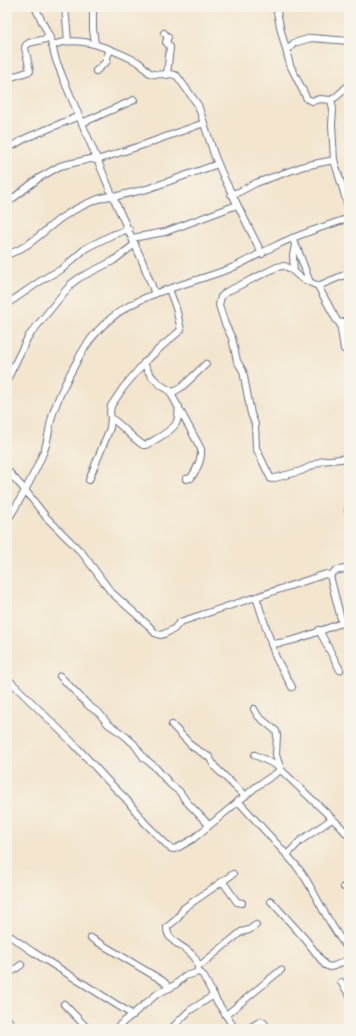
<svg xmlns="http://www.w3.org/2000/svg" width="356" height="1036" viewBox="0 0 356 1036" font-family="'Indie Flower',sans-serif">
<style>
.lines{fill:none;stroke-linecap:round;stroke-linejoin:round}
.minor-casing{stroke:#676f85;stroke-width:8}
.minor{stroke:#fff;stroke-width:6}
</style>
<rect width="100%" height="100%" fill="#f7f3e8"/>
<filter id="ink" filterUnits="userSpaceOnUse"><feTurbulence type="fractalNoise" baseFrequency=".025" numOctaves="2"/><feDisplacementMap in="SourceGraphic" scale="8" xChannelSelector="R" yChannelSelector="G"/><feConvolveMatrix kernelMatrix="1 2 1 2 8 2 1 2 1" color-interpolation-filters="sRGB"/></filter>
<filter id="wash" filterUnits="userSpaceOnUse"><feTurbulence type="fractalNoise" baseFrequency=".012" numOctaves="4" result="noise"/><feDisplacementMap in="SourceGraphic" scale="16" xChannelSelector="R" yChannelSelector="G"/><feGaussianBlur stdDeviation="0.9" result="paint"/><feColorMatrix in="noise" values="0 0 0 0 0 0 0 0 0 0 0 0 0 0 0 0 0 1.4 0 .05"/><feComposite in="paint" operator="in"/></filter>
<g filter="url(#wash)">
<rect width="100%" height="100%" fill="#f3e5ce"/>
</g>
<g filter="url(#ink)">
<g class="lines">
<g class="minor-casing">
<g id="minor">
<path d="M35,7l15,31 6,22 7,18 50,119 28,61 14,36"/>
<path d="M65,7l3,34"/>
<path d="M93,7v22l2,15"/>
<path d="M276,7l5,24 9,34 17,34 5,2 8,-2 11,1 5,-3 13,-12"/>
<path d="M164,33l4,4 -2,5 4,5 -3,28"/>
<path d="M52,46c26,-13 62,4 86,16 5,3 7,8 12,11 8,4 19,-2 27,3l21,29 17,52 9,21 38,76"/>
<path d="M287,51l7,-8 17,-5 38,3"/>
<path d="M96,71l11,-10v-4l3,-7"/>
<path d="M12,77l18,-6 -5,-23 1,-3 3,-2 21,-5"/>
<path d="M331,100l2,9 -1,16 2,35 15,49"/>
<path d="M82,123l52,-23"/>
<path d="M7,149l19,-11 53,-22"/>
<path d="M231,194l8,-2 17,-9 48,-17 30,-6"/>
<path d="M113,197l34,-8 71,-25"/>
<path d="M7,203l32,-25 21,-12 30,-7 7,1 46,-15 61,-22"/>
<path d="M132,238l33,-6 72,-27"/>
<path d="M292,238l6,12 11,30"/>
<path d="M7,255c24,-9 34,-22 54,-37 15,-10 34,-19 52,-23"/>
<path d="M294,272l-1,-17 2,-10"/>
<path d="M318,286l31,-13"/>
<path d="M7,304l38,-26 17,-9 24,-21 26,-13 17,-6"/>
<path d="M349,321l-9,2 -3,-2 -19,-35c-6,-3 -12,-5 -18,-9 -4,-3 -8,-8 -13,-10 -3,-2 -6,-1 -10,0l-51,25 -5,5 -2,8 6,19 7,14 5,23 6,10 8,43 4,10 1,24 15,31 30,-8 21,-10 27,-3"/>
<path d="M340,323l4,26"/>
<path d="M144,363c5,13 16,24 30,29l9,-6 23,-22"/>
<path d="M7,380l21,-43 43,-53 8,-6 34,-17 22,-17"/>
<path d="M169,390l32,59c1,11 -4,20 -10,29l-5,1"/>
<path d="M111,418c12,8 20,19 32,27h3c8,-5 29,-15 31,-24 2,-5 1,-10 2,-14"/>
<path d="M7,470l18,20 21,27 37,37 28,38 37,33 7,8 5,2 4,-1 10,-5 6,-7 146,-48 4,2 12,47 7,-2"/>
<path d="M89,480l21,-52 1,-10 -1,-5 1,-7 12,-18 21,-25 17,-16 20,-17 -5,-22 -7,-19"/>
<path d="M348,511h1"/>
<path d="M7,521c14,-22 27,-46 37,-70 5,-13 5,-27 10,-41 6,-17 14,-33 23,-49 34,-66 91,-69 152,-92 17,-7 31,-16 46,-23 23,-12 49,-19 74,-28"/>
<path d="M330,576l5,-5 14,-3"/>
<path d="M256,597l20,61 16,29"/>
<path d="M319,630l21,40"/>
<path d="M271,644c26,-2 47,-13 71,-21"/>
<path d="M60,676l29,30 10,7 9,11 16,11 10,9 10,14 10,8 17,19 8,6 7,10 23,24"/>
<path d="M10,681l63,62 35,38 18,18 19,24 25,25 4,1 5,-2 14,-8 64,-53 24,-16"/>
<path d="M254,709l4,7 18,15 1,4 -1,20 5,15 58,55 10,11"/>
<path d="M172,725l21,22 16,10 6,10 30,29"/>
<path d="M255,755l25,12"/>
<path d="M238,801l49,54"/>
<path d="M332,819l-32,22 -13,14c9,10 18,21 24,33 12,21 22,43 38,62"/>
<path d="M223,882l14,20 5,1"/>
<path d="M344,887l5,-1"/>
<path d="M271,901l35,39 19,25 5,2 4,-1 15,-7"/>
<path d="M7,934l26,18 100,63"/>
<path d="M91,938l72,43 7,7"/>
<path d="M198,965l4,-1 39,-32 8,-2 7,-5"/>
<path d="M198,971c2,-25 -32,-23 -31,-44l10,-8 7,-11 49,-34"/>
<path d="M7,975l14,-10"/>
<path d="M341,982l8,12"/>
<path d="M64,1004l24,25"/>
<path d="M226,1015l55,-45"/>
<path d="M7,1019l9,10"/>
<path d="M115,1029l42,-35 18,-9 10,-9 11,-3 2,-2 5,4 13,25 19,29"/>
<path d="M171,1029l18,-18 25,-16"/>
<path d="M248,1029l13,-8 3,2 4,6"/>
</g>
</g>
<use href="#minor" class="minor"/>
</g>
</g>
<rect width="356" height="1036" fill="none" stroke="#f7f3e8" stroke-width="24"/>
</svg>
